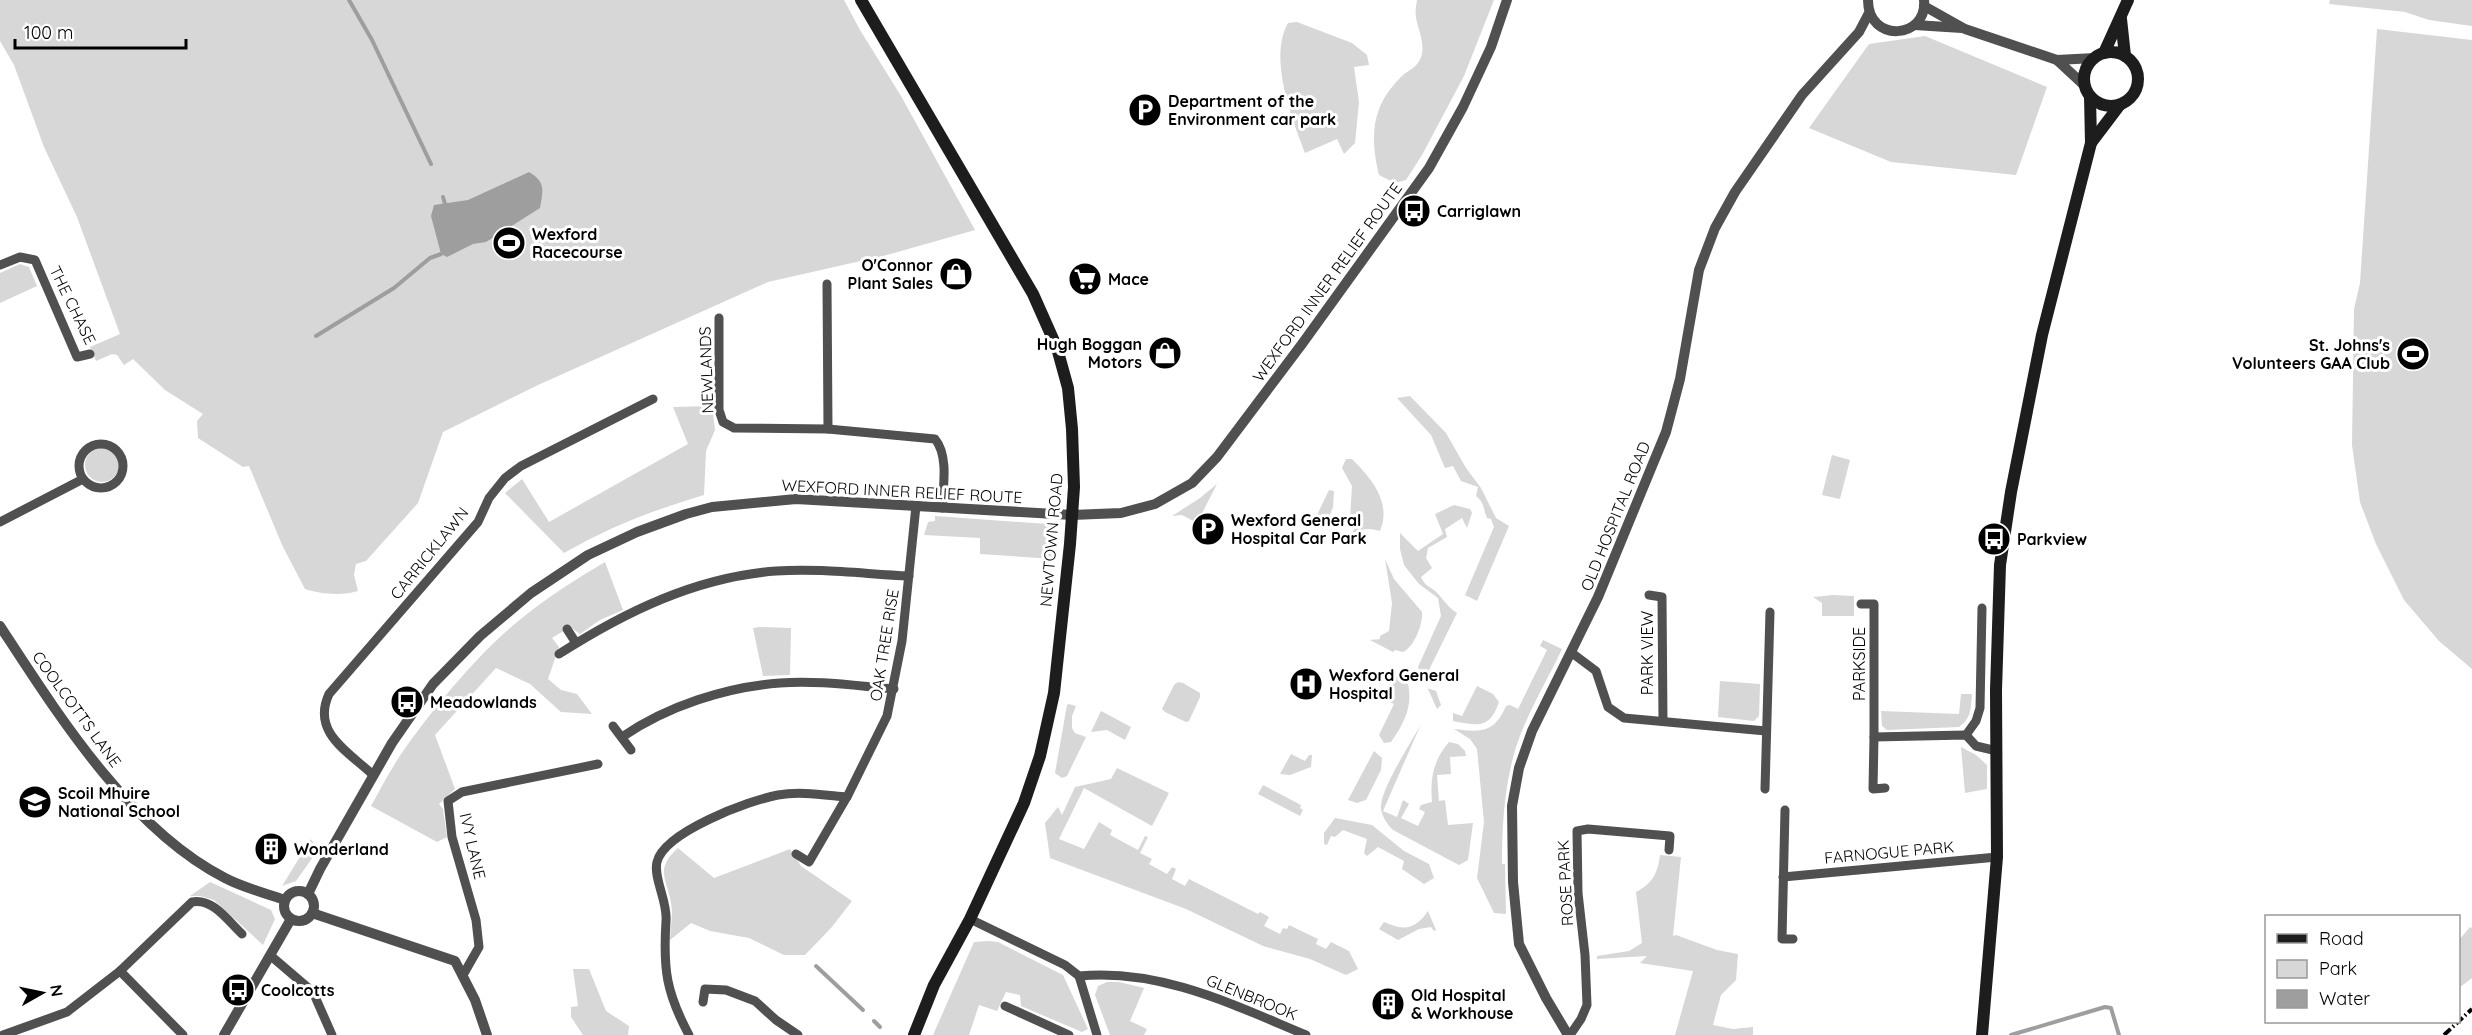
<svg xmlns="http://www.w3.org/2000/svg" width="2472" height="1035" viewBox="0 0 2472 1035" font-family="Quicksand,sans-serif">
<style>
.green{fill:#d7d7d7}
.water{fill:#9e9e9e}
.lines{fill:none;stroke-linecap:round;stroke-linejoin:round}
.stream{stroke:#9e9e9e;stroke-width:4}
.minor{stroke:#505050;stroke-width:9}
.tertiary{stroke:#505050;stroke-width:10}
.secondary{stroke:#1d1d1d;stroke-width:12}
.rail{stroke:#000;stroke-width:4;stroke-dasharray:9 3 1.5 3;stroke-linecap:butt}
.labels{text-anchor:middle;stroke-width:6;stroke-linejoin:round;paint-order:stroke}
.poi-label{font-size:16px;font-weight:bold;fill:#000;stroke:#fff;text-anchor:start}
.street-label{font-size:16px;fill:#000;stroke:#fff}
</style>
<rect width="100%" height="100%" fill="#fff"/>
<g class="green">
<path d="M0,0h844l16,30 41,66 74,134 -88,25 -119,27 -230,103 -95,47 -25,71 -52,58 -10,3 -2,11 4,16c-15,5 -39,3 -53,-2l-22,-42 -34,-81 -6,1 -45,-29 -1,-17 6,-7 -38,-24 -32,-31 -9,6 -7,-10 -5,-1 -16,7 -6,-14 30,-13 -43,-117 -33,-70 -30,-82 -14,-24z"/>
<path d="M1417,0h77l-30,76 -42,79 -16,25 -11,3 -16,-8c-9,-38 -8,-68 21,-97 5,-6 14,-9 18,-15 10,-14 1,-30 -2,-45 -1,-6 0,-12 1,-18z"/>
<path d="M2330,0h142v26l-43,-6 -24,-8 -76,-8z"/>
<path d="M1297,22l55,21 15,12 2,10 -15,2 5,35 -4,41 -11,11 -7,-15 -32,14c-13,-34 -37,-95 -17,-130z"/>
<path d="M2377,29l95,11v629l-33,-28 -35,-41 -28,-56 -16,-42 -8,-57 2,-136 6,-26z"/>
<path d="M1925,36l122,51 -31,88 -125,-13 -82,-34 60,-84z"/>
<path d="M20,264l9,3 8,19 -37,17v-30z"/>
<path d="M1410,396l36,37 20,35 15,20 15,30 13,8 -32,75 -12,-6 29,-68 -3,-8 -4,-1c-4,-9 -2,-15 -11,-22l2,-9 -17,-6 -8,-15 -8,2 -14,-33 -34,-37z"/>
<path d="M712,406l3,24 -9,21 -2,44c-53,16 -92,31 -140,58l-59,-60 17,-14 27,43 139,-78 -15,-37z"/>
<circle cx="102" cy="465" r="17"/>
<path d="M1832,455l18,5 -10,39 -18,-4z"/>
<path d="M1346,459h6c19,19 40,43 28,72 -9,-2 -18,-4 -25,3l-3,-1 6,-11 -8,-4 2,-32 -10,-18z"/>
<path d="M1217,484l-20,39 -15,-8 -10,1 28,-18z"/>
<path d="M1329,490l5,1 -1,16 -6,16h-10l2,-2 -3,-4z"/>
<path d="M1454,505l16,4 2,4 -5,15 -5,-10 -17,11 2,8 -19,11 -2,10 6,10 -11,9c3,8 8,9 14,14 8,7 12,16 22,22l-32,65 2,10 9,3 5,14 -4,4 -19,-42 23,-51 -3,-18 -19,-14 -15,-19 -4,-16v-16l18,18 25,-17 -8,-20z"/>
<path d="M935,516l113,8 7,14 -2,21 -73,-5v-16l-56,-3 4,-13 7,-1z"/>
<path d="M1385,559l9,20 28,33c1,13 -8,35 -19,40l-8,-2 -2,2 -23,-12 10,-1v-3l9,-5 3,-28z"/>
<path d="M605,562l18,48 -23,10 -20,14 -10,-7 -18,11 7,9 -11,32 13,11 16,4 15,20 -31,-2 -31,-28 -34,-16 -61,67 20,54 -16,15 4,5 4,28 -10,5 -66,-36c11,-20 22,-41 35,-59 30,-42 75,-97 116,-129 26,-21 54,-39 83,-56z"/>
<path d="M1833,595l21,1v20h-32v-13l-9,-6z"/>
<path d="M759,627l32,1 -1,47 -27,1 -10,-48z"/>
<path d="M1543,640l19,9c-16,34 -38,69 -48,105 -10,36 -12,73 -12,110h3l1,50 -12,-1 -17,-35 7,-56 -7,-73 -7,-10 -16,-10c26,3 40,5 52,-23l4,-1 8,4 29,-59 -7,-4z"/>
<path d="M1397,676l11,8c5,22 -4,40 -17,58l-7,1 -5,-8 15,-31 -8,-4z"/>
<path d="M1720,681l40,3 -1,32 -5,5 -36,-4z"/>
<path d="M1178,682l5,1 17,10v4l-11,24 -3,1 -21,-10 -3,-3 12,-24z"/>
<path d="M1477,686l16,8 6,8c-9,27 -21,24 -46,19v-8l9,3z"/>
<path d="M1961,694h11c-1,14 -1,25 -13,33l-72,3 -5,-4 -1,-15 78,3z"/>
<path d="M1069,704l7,2 -4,10v12l3,5 11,4 -19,39 -5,2 -7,-5 12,-68z"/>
<path d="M1101,711l30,16 -6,13 -18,-10 -16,2z"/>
<path d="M1421,724l-38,87 14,6 6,-17 6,4 -8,14 17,8 7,-14 -6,-3 2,-4 11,-3c-2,-24 1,-41 17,-60l9,2 7,7 1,5 -16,1 1,17 -14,1 2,26 6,-1 3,25 25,-2 -5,37 -9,5 -66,-35c-6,-6 -13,-16 -12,-25 2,-19 29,-61 40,-81z"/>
<path d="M1961,747l15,8 11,10v24l-22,4z"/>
<path d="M1374,751l8,7 -1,12 -15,30 -9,3 -9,-3z"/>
<path d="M1291,754l14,7 4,-6h3l-1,12 -21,8 -10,-1z"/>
<path d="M1117,768l52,25 -17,33 -68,-38 -25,51 25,10 15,-27 13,8 -2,5 28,15 7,-14 3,1 -8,16 12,6 -3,5 18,10 5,-7 4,2 -4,10 13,7 4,-7 69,35 2,-2 9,5 -5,9 16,8 3,-6 4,1 2,-4 29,14 -2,5 10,5 5,-7 18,9 9,18 -12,6 -36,-16 -47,-13 -77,-37 -136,-51 -5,-35 13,-16 4,8 13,-28 36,-8z"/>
<path d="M1263,785l38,20 -1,3 3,2 -3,6 -42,-22z"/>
<path d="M1335,818l37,7 32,26 25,13 5,14 -10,6 -22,-15 2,-8 -26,-14 -11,9 -3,-3 3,-14 -24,-9 -8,7 -4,-1 -4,9 -3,-1v-11z"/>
<path d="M311,839l7,11 -22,31 -14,5z"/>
<path d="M678,848l36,30 76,-29 11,17 51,35 -21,27 -26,27h-21l-35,-17 -39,-7 -19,-8 -21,17c0,-9 2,-19 2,-28 -1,-30 -21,-40 6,-64z"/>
<path d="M1660,855l21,2 -8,79 3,-1 41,15 21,4 -2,26 -15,15 -8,30 20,4 20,-2v8h-78l18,-64 -53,-8 7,-7 -50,3v-3l32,-5 13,-8 -6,-51c16,-8 22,-19 24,-37z"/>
<path d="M210,882l61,28 4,9 -12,26 -49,-45 -14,-4h-10z"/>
<path d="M1428,911l8,19 -2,1 -3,-4 -12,2 -21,11 -19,-11 5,-7c20,9 31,8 44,-11z"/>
<path d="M2470,927l2,1v50l-13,10v-48z"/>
<path d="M989,941l9,1 65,33 25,54 -6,3 -61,-26 -1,-11 -14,-3 -9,19 -18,-6 -10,30h-36l41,-93z"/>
<path d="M573,969h16l17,42 23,15 -1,9h-45l-12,-18v-10l7,-1z"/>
<path d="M1107,982h12l25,6 -14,33 17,8 -3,6h-34l-15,-40 3,-9z"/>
</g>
<path class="water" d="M529,172c17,10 14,18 11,36l-54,34 -13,2 -26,13 -6,-3 -10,-38 3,-11 34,-5z"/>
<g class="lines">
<g class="stream">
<path d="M349,0l23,40 59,124"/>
<path d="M443,197l2,7"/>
<path d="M316,336l78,-48 36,-30 11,-4"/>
<path d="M816,966l47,44"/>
<path d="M874,1021l6,6"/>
<path d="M2011,1035l94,-28 6,1 8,27"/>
</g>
<g class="minor">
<path d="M0,265l20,-8 15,3 42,97 13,-3"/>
<path d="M827,284l1,145"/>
<path d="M719,318v92l4,12 11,6 94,1 107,10c14,17 8,48 7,69"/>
<circle cx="101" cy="466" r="22"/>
<path d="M0,522l83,-43"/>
<path d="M1649,595l13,2 1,124"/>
<path d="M1861,604h13v133l92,-2 10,11 21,5"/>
<path d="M567,629l9,14"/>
<path d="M1572,653l24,18 12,36 16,11 142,13"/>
<path d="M559,654c66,-42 137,-77 217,-83 43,-3 89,3 133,5"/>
<path d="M613,726l18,24"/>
<path d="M1966,735l10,-14 4,-13 2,-100"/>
<path d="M622,737c45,-31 104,-50 158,-54 37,-3 77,3 114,6"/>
<path d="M1874,737l-1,52 12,-1"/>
<path d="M373,775c-24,-23 -62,-42 -44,-81l149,-172 11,-24 16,-20 16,-12 132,-67"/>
<path d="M1765,789l5,-177"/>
<path d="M1785,810l-3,129h11"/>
<path d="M796,854l13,8 39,-67 39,-79 15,-75 14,-135"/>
<path d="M1783,877l214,-20"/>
<path d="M970,919l95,46 14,11c81,-8 155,29 227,59"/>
<path d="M271,956l42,36 19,43"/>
<path d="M120,971l63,64"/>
<path d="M463,975l16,-28 -3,-27 -24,-83 -4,-36 14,-9 136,-28"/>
<path d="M1079,976l18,59"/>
<path d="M703,1002l2,-13 21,1 29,11 21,19 22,15"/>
<path d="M1005,1006l64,29"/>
<path d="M3,1035l64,-23 53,-41 72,-69c21,-4 36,19 50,32"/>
<path d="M689,1035c-23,-43 -26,-66 -23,-114 2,-19 -13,-43 -9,-59 7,-30 93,-62 121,-67 22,-4 46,0 69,2"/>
<path d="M1570,1035l11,-16 6,-14 -2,-50 -7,-62 -1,-62 11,-2 82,7 -1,14"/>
</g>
<g class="tertiary">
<path d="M1868,0c0,44 60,39 56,0"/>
<path d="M1924,6l41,23 92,31 38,-2"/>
<path d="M1915,25l47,3"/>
<path d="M2057,60l28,26"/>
<path d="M0,626c57,87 129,203 225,252 19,10 40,15 60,22"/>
<circle cx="299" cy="906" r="15"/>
<path d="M308,894l12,-25 72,-126 41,-59 47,-48 51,-43 57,-38 49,-23 49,-18 26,-7 84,-8 276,16 49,-2 34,-9 37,-21 25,-26 85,-113 127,-176 34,-61 28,-60 16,-47"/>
<path d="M312,913l143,48 20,39 12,35"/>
<path d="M224,1035l67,-116"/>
<path d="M1568,1035l-22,-37 -27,-54 -6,-62 -1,-76 7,-38 13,-37 66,-134 68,-165 14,-53 19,-109 16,-42 20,-36 67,-97 57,-63 10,-19"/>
</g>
<g class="secondary">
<path d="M861,0l172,294 24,54 11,40 4,41 2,58 -4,57 -16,149 -14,63 -16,47 -54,116 -36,66 -20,50"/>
<path d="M2121,19l4,37"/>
<circle cx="2111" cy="79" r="27"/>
<path d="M2104,53l24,-53"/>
<path d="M2091,143l28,-37"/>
<path d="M1982,1035l15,-178 -1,-167 4,-125 11,-73 31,-157 49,-192 -1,-47"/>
</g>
<path class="rail" d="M2444,1035l28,-26"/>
</g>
<defs>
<g id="parking-disc" transform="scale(1.725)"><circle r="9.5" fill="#000" stroke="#fff"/><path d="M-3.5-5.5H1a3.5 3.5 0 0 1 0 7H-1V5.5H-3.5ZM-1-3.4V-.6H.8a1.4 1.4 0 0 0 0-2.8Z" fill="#fff"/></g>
<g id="bus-disc" transform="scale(1.725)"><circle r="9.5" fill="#000" stroke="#fff"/><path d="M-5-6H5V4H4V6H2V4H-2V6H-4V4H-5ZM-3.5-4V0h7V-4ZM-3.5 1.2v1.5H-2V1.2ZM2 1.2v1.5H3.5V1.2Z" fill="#fff"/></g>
<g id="stadium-disc" transform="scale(1.725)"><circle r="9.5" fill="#000" stroke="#fff"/><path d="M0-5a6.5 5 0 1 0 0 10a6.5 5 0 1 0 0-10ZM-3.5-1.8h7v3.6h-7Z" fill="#fff"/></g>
<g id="shop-disc" transform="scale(1.725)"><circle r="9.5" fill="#000" stroke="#fff"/><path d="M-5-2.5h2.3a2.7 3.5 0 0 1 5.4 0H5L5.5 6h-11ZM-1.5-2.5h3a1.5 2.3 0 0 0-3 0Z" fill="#fff"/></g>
<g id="supermarket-disc" transform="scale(1.725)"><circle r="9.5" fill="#000" stroke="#fff"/><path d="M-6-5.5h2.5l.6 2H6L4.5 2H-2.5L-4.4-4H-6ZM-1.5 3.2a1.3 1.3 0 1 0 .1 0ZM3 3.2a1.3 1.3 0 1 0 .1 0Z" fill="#fff"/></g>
<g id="hospital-disc" transform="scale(1.725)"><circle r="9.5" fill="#000" stroke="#fff"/><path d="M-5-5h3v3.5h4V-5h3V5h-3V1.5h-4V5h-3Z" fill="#fff"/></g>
<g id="school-disc" transform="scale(1.725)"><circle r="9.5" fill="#000" stroke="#fff"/><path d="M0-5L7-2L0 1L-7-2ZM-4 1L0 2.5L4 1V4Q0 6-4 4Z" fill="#fff"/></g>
<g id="building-disc" transform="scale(1.725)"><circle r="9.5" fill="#000" stroke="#fff"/><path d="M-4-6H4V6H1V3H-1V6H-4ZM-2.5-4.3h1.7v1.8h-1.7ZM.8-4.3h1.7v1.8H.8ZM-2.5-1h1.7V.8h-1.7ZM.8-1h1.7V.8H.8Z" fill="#fff"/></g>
</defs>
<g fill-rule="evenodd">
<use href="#parking-disc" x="1145" y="110"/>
<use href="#bus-disc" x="1414" y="211"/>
<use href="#stadium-disc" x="509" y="243"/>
<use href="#shop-disc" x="956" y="274"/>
<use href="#supermarket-disc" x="1085" y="279"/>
<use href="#shop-disc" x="1165" y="353"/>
<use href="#stadium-disc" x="2413" y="354"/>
<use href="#parking-disc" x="1208" y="529"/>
<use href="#bus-disc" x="1994" y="539"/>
<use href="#hospital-disc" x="1306" y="684"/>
<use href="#bus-disc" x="407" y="702"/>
<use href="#school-disc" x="35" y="802"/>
<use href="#building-disc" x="271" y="849"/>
<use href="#bus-disc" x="238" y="990"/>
<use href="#building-disc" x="1388" y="1004"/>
</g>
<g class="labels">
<g class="poi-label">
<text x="1168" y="107">Department of the<tspan x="1168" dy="18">Environment car park</tspan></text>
<text x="1437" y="217">Carriglawn</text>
<text x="532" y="240">Wexford<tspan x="532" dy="18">Racecourse</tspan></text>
<text x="933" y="271" text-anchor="end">O'Connor<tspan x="933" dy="18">Plant Sales</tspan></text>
<text x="1108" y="285">Mace</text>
<text x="1142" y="350" text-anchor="end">Hugh Boggan<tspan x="1142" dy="18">Motors</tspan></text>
<text x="2390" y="351" text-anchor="end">St. Johns's<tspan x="2390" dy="18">Volunteers GAA Club</tspan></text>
<text x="1231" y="526">Wexford General<tspan x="1231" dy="18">Hospital Car Park</tspan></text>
<text x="2017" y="545">Parkview</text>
<text x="1329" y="681">Wexford General<tspan x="1329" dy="18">Hospital</tspan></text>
<text x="430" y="708">Meadowlands</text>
<text x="58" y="799">Scoil Mhuire<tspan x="58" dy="18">National School</tspan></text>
<text x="294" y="855">Wonderland</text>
<text x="261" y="996">Coolcotts</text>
<text x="1411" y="1001">Old Hospital<tspan x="1411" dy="18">&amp; Workhouse</tspan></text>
</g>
<g class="street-label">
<text transform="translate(1327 282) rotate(-54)" y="6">WEXFORD INNER RELIEF ROUTE</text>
<text transform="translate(73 305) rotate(64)" y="6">THE CHASE</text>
<text transform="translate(706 370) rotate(-92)" y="6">NEWLANDS</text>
<text transform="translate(902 491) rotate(3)" y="6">WEXFORD INNER RELIEF ROUTE</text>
<text transform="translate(1615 516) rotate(-68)" y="6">OLD HOSPITAL ROAD</text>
<text transform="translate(1051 540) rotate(-85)" y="6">NEWTOWN ROAD</text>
<text transform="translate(429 553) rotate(-51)" y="6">CARRICKLAWN</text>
<text transform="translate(884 645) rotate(-81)" y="6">OAK TREE RISE</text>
<text transform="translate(1647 653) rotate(-90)" y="6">PARK VIEW</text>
<text transform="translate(1859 664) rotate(-90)" y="6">PARKSIDE</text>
<text transform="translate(77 709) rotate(54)" y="6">COOLCOTTS LANE</text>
<text transform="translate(473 846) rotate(77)" y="6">IVY LANE</text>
<text transform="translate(1889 852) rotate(-5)" y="6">FARNOGUE PARK</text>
<text transform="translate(1565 883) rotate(-93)" y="6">ROSE PARK</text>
<text transform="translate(1252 997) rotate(22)" y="6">GLENBROOK</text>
</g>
</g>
<rect x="2265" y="915" width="195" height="108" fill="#ffffff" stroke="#999999" stroke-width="1.5"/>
<rect x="2277" y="934" width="30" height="9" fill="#1d1d1d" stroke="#999999" stroke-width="1.5"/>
<text x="2319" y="945" font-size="18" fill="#000000">Road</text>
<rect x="2277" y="960" width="30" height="18" fill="#d7d7d7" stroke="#999999" stroke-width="1.5"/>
<text x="2319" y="975" font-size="18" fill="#000000">Park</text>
<rect x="2277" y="990" width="30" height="18" fill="#9e9e9e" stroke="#999999" stroke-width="1.5"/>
<text x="2319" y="1005" font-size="18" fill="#000000">Water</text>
<g transform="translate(42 993) rotate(81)" stroke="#ffffff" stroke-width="4.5" paint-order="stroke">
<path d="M0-4.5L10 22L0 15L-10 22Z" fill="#000000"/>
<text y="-9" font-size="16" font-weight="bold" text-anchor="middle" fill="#000000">N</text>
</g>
<path d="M15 39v9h171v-9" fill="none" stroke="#000000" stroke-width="3"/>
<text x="24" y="39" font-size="18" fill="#000000" stroke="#ffffff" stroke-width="4.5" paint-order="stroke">100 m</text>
</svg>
